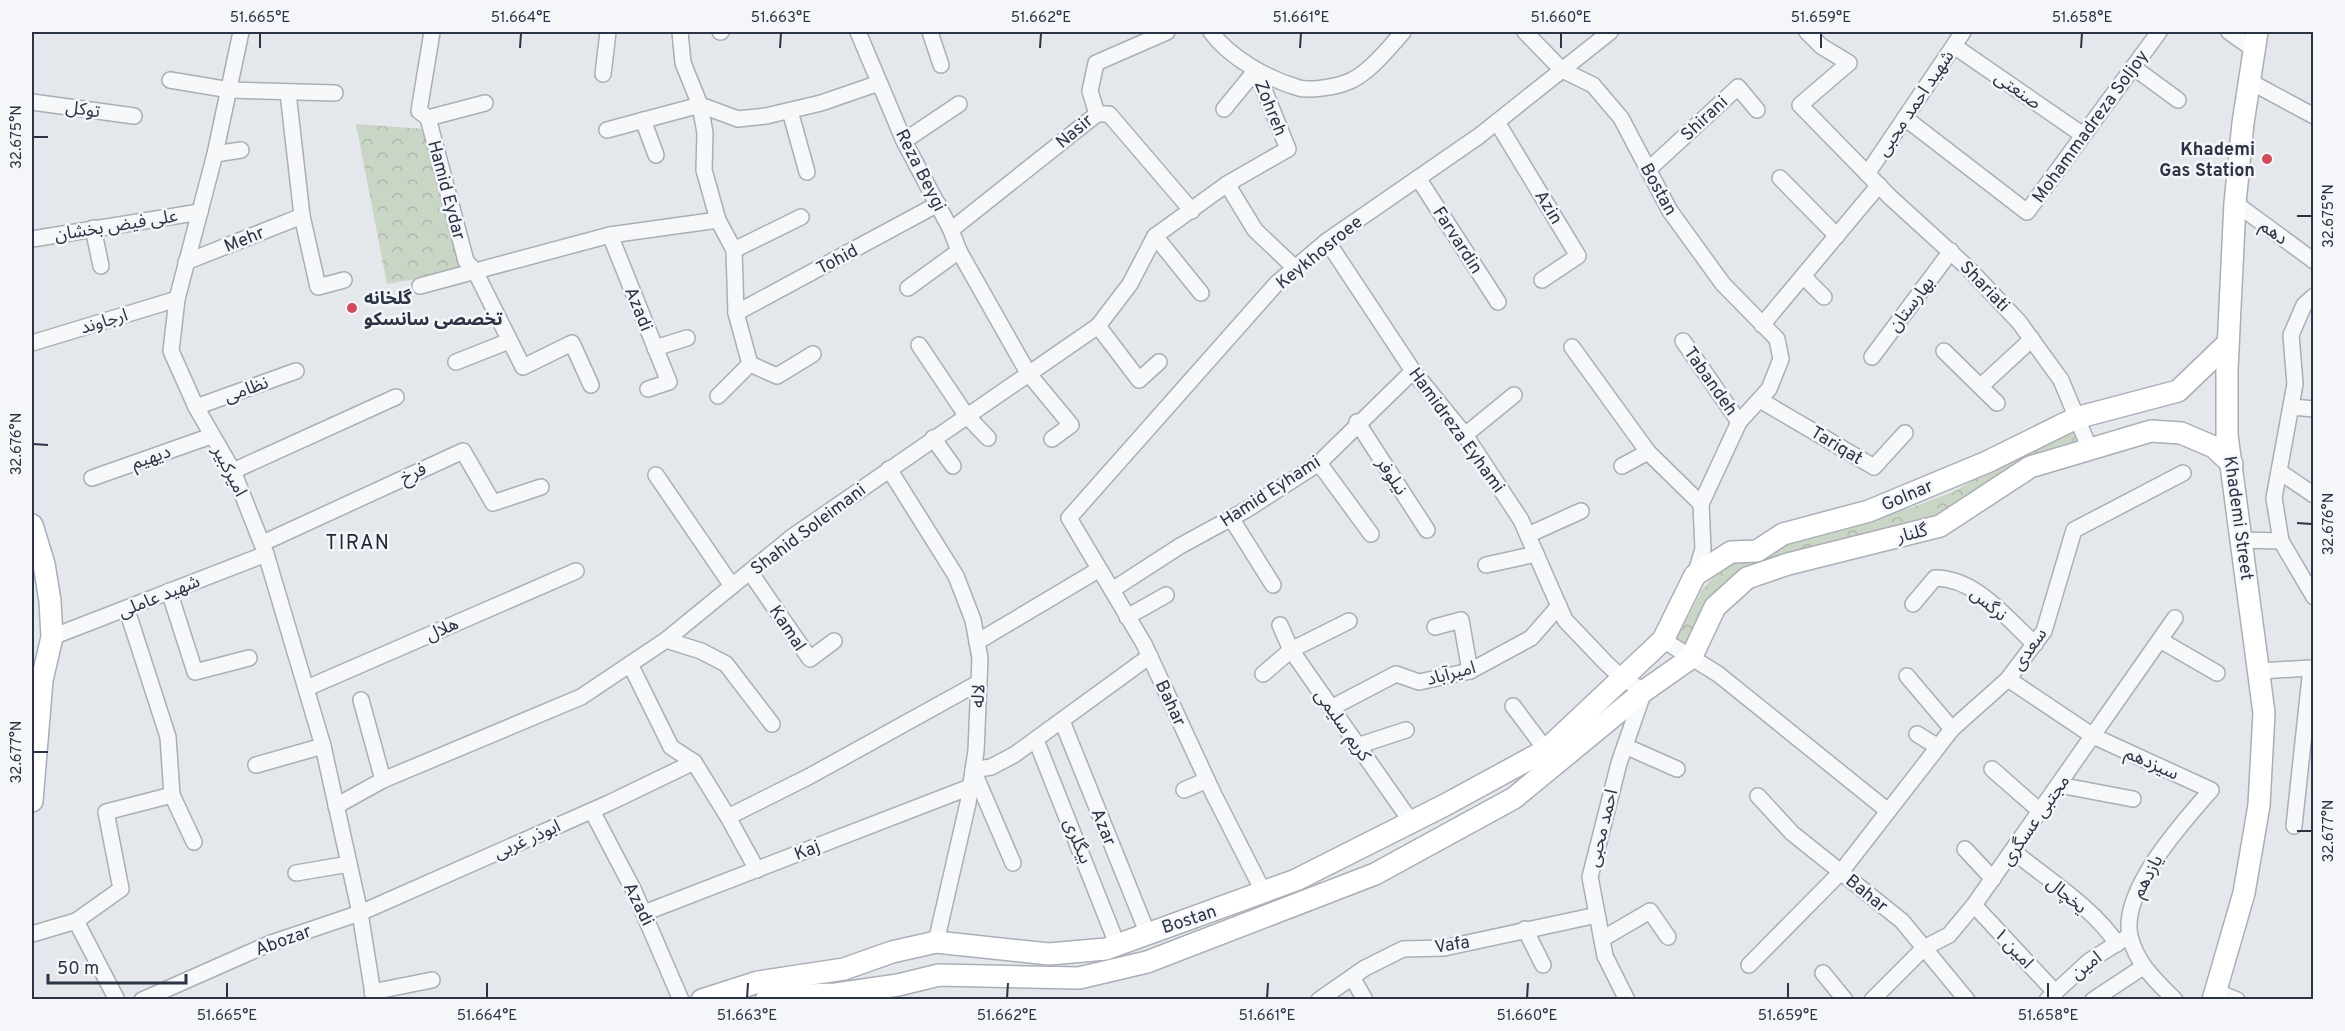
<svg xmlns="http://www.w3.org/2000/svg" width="2345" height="1031" viewBox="0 0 2345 1031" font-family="Overpass,'Noto Sans Arabic',sans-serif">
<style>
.forest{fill:url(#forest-crowns)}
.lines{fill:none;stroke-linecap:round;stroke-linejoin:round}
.street-casing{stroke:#a9aeb7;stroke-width:18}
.secondary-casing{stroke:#a9aeb7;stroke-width:24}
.street{stroke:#f7f8fa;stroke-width:15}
.secondary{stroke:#fff;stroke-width:21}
.ticks{fill:none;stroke:#2b3445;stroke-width:2}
.poi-dot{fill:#d1495b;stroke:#f4f6f9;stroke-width:2}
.labels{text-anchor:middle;stroke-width:5;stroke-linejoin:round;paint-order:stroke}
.street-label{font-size:18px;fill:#2b3445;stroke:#f4f6f9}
.poi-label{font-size:18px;font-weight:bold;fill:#2b3445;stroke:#f4f6f9;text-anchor:end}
.neighbourhood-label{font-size:20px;letter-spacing:1.5px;fill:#1d2536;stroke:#f4f6f9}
.neatline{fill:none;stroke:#2b3445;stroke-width:2}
.ticks-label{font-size:15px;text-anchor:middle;fill:#2b3445}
</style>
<defs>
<pattern id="forest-crowns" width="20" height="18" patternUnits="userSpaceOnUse" patternTransform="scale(1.5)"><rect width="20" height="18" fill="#c9d6c5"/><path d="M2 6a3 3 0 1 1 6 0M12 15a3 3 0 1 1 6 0" fill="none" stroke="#adb8ab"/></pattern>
</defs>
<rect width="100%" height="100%" fill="#e4e7ec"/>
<g class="forest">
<path d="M356,124l68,5 38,142 -75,13z"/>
<path d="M2073,427l6,18 -141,75 -194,53 -52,75 -16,-8 26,-50 23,-26 106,-36 79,-20 43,-16 69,-40z"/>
</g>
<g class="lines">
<g class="street-casing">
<g id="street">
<path d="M241,32l-26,122 -38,145 -6,52 25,56 37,64 33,83 57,192 37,167 14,87"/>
<path d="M432,32l-13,79 9,7 38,143 9,10 48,96 49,-24 19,42"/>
<path d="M680,32l3,31 17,42 5,28 -1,37 14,50 16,30 2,63 14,51 27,12 36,-22"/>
<path d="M720,32h1"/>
<path d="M858,32l46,109 47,89 8,21 69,122 43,52 -19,14"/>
<path d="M930,32l11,33"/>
<path d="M1211,32c19,26 57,47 88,56 10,3 35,-1 46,-5 21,-6 44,-35 58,-51"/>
<path d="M1525,32l37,38 31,15 28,33 49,93 53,73 54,55 4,20 -12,30 -30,33 -38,82 2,45 -8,26"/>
<path d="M1807,32l14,14 28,17 -49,42 90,92 78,71 51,54 42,58 28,67"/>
<path d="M2229,32l24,17"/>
<path d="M1954,46l129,89"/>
<path d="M2133,67l45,33"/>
<path d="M603,74l5,-42"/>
<path d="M170,80l60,10 105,3"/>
<path d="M2249,81l65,35"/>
<path d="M288,93l14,123 16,71 26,-7"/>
<path d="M32,102l102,14"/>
<path d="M790,111l17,61"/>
<path d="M1097,114h12l83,97"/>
<path d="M428,118l57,-15"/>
<path d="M1905,118l122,94 132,-180"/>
<path d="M643,120l13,35"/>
<path d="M1497,122l81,134 -36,24"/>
<path d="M607,130l93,-25 38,14 28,-3 55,-13 58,-20"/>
<path d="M904,141l55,-37"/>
<path d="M215,154l26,-4"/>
<path d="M1648,170l90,-83 19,23"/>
<path d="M1867,174l96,-142"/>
<path d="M1418,178l80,124"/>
<path d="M1780,178l57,58"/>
<path d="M1227,184l28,46 40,38"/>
<path d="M2235,203l79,58"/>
<path d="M93,228l8,38"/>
<path d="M951,230l146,-116 -7,-23 6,-28 71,-31"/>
<path d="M610,235l59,147 -21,7"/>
<path d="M1155,236l46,57"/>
<path d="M32,239l168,-27"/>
<path d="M1327,241l86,130 52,64 56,85 44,100 41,43 16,15 22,13 -25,72 -29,114 15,79 22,44"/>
<path d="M734,250l67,-33"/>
<path d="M186,262l116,-46"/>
<path d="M1803,276l21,21"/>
<path d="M420,286l190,-51 108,-15"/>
<path d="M908,288l51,-37"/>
<path d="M2314,296l-10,9 -13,30 4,49 -21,114 7,43 33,56"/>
<path d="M736,313l202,-109"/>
<path d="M1762,325l117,-140"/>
<path d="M1098,326l41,54 20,-18"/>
<path d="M1683,341l56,81"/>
<path d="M32,343l145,-44"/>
<path d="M919,345l47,70 22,23"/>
<path d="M1572,347l76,105 53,52"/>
<path d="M655,348l32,-10"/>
<path d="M1944,351l53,52"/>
<path d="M1872,357l79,-106"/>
<path d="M456,362l53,-21"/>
<path d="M1981,386l51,-47"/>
<path d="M718,396l32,-32"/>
<path d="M1760,400l114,67 31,-34"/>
<path d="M196,407l100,-36"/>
<path d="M2292,407l22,2"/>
<path d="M1357,422l70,108"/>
<path d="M1465,435l49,-40"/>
<path d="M933,438l20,28"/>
<path d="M1319,463l52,71"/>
<path d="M1622,466l26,-14"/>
<path d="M889,469l67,107 17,44 7,38 -4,93 -8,52 -32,139"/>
<path d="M233,471l163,-74"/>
<path d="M2280,472l34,23"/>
<path d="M656,475l76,111"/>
<path d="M92,478l119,-42"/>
<path d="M1231,518l42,67"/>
<path d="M1528,535l53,-24"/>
<path d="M2241,540l40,1"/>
<path d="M263,543l200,-92 30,52 48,-16"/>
<path d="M1486,565l50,-11"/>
<path d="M750,572l60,87 24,-18"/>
<path d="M1112,590l68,-44 66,-36 73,-47 94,-92"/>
<path d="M169,591l26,81 54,-14"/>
<path d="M1913,604l22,-26c41,0 71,40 100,66"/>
<path d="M127,610l41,127 4,58 22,47"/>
<path d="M1127,617l39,-22"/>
<path d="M1280,625l11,25 121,173"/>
<path d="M1435,627l26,-7 9,51"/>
<path d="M52,637l214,-83"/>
<path d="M666,640l35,11 25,13 46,60"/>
<path d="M1663,640l55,34 170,137"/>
<path d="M2160,640l57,33"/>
<path d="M977,642l121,-72"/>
<path d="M630,664l41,83 23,15 34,55 29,53"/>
<path d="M2260,671l51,-3 -17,158"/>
<path d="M1263,674l28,-24 58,-29"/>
<path d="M1907,676l45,53"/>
<path d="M2008,679l85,57 118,54c-28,32 -91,101 -81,146 6,27 26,45 45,64"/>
<path d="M307,688l269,-117"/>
<path d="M361,700l22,80"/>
<path d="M1513,706l33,44"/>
<path d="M1331,708l65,-34 23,8 51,-11 61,-33 28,-32"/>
<path d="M1062,721l85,211"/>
<path d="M1917,734l21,13"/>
<path d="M1036,740l81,204"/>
<path d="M1357,746l49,-16"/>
<path d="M1625,746l52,23"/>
<path d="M256,765l67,-19"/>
<path d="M1992,769l49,43"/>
<path d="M2059,785l74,14"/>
<path d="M1184,790l23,-10"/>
<path d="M1758,796l34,37 110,88 65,79"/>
<path d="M336,806l47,-26 198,-83 85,-57 126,-103 306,-211 32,-42 25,-48 72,-52 61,-35 -32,-79 -32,39"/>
<path d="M592,811l42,80 47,109"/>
<path d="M728,817l82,-41 168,-93"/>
<path d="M1965,849l28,30"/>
<path d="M2013,851c33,27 82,58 104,93"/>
<path d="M1013,863l-40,-93 18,-3 23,-12 136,-99"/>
<path d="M296,873l53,-9"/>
<path d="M1264,893l-50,-98 -70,-151 -75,-126 208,-235 50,-42 152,-105 131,-104"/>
<path d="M1974,905l80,86"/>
<path d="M644,913l326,-126"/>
<path d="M76,921l41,79"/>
<path d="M1525,929l18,36"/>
<path d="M32,934l44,-13 45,-32 -15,-77 66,-17"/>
<path d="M1602,939l48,-28 18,26"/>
<path d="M1749,965l92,-93 111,-143 56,-50 36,-48 30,-101 109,-57"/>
<path d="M1823,973l22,27"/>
<path d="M1352,977l13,23"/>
<path d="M2215,991l22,9"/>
<path d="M372,992l60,-12"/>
<path d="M142,1000l129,-57 89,-30 249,-110 85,-41"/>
<path d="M1319,1000l46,-32 38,-19 41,-1 153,-33"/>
<path d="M1872,1000l52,-52 25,-13 25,-30 201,-287"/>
<path d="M2047,1000l42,-39 35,-22"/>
<path d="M2093,1000l50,-33"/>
</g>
</g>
<g class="secondary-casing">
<g id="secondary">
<path d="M32,525l12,39 6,37 2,36 -10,43 -10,121"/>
<path d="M702,1000l56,-18 86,-13 48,-17 44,-10 113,12 57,-5 190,-69 149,-75 101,-55 117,-110 32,-65 36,-23 26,-1 26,-17 86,-23 118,-49 89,-44 102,-27 49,-47"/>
<path d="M766,1000l13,-4 57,-2 62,-9 41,-10 140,3 68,-16 228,-88 139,-76 130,-107 47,-33 24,-51 32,-29 41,-14 152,-38 90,-59 121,-36 30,2 33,14 18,17"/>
<path d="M2213,1000l31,-107 15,-88 5,-92 -37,-278v-65l8,-167 8,-80 14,-91"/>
</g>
</g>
<use href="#street" class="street"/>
<use href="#secondary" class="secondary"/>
</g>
<path class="ticks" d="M260,48v-15M520,48l1,-15M780,48l1,-15M1040,48l1,-15M1300,48l1,-15M1561,48v-15M1821,48v-15M2081,48l1,-15M33,137h15M2297,216h15M33,444l15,1M2297,523l15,1M33,752h15M2297,831h15M227,998v-15M487,998v-15M747,998l1,-15M1007,998l1,-15M1267,998l1,-15M1527,998l1,-15M1788,998v-15M2048,998v-15"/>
<g class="poi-dot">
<circle cx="2267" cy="159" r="6"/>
<circle cx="352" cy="308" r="6"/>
</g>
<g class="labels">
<g class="street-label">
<text transform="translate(2018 90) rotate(35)" y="6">صنعتی</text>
<text transform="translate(1915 103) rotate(-56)" y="6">شهید احمد محبی</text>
<text transform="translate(1271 108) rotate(68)" y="6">Zohreh</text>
<text transform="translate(83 109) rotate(8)" y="6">توکل</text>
<text transform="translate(1704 118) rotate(-43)" y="6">Shirani</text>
<text transform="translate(2090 126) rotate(-54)" y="6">Mohammadreza Soljoy</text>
<text transform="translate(1074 131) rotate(-40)" y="6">Nasir</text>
<text transform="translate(921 170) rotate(63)" y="6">Reza Beygi</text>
<text transform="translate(1659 189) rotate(61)" y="6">Bostan</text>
<text transform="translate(447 190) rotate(75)" y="6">Hamid Eydar</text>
<text transform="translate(1549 207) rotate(59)" y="6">Azin</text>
<text transform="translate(116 225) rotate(-9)" y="6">علی فیض بخشان</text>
<text transform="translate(2274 232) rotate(36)" y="6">دهم</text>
<text transform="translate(244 239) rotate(-22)" y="6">Mehr</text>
<text transform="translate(1458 240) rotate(57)" y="6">Farvardin</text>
<text transform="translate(1319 252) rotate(-39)" y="6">Keykhosroee</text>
<text transform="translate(837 259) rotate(-28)" y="6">Tohid</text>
<text transform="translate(1985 286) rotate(46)" y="6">Shariati</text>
<text transform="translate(1911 304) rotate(-53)" y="6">بهارستان</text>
<text transform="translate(639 309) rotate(68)" y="6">Azadi</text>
<text transform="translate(104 321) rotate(-17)" y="6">ارجاوند</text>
<text transform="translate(1711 381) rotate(55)" y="6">Tabandeh</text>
<text transform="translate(246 389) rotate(-20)" y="6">نظامی</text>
<text transform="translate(1457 430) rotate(54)" y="6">Hamidreza Eyhami</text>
<text transform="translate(1837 445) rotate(31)" y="6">Tariqat</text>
<text transform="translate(151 457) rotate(-19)" y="6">دیهیم</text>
<text transform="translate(230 471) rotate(63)" y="6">امیرکبیر</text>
<text transform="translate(413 473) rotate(-25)" y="6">فرخ</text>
<text transform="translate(1392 476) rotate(57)" y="6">نیلوفر</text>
<text transform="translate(1270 491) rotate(-33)" y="6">Hamid Eyhami</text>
<text transform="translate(1907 495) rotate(-23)" y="6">Golnar</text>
<text transform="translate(2239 518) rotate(82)" y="6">Khademi Street</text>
<text transform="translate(808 529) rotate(-37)" y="6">Shahid Soleimani</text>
<text transform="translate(1912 533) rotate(-14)" y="6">گلنار</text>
<text transform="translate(159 596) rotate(-22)" y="6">شهید عاملی</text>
<text transform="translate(1989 604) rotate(40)" y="6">نرگس</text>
<text transform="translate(788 628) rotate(56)" y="6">Kamal</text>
<text transform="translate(442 629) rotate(-24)" y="6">هلال</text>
<text transform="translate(2029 649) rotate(-55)" y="6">سعدی</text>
<text transform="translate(1451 673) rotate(-15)" y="6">امیرآباد</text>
<text transform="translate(978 696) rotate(-87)" y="6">لاله</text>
<text transform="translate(1171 703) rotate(65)" y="6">Bahar</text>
<text transform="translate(1343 725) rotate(55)" y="6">کریم سلیمی</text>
<text transform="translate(2152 763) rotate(24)" y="6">سیزدهم</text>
<text transform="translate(2035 820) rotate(-55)" y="6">مجتبی عسگری</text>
<text transform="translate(1104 827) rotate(68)" y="6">Azar</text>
<text transform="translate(1602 828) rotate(-76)" y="6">احمد محبی</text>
<text transform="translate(527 839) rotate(-24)" y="6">ابوذر غربی</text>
<text transform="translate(1078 841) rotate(68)" y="6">بیگلری</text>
<text transform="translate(807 850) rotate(-21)" y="6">Kaj</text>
<text transform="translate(2147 876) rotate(-62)" y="6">یازدهم</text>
<text transform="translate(1867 893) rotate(39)" y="6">Bahar</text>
<text transform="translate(2067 895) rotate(40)" y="6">یخچال</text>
<text transform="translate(639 904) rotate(64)" y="6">Azadi</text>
<text transform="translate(1189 919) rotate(-18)" y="6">Bostan</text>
<text transform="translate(283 940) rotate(-20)" y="6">Abozar</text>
<text transform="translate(1452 944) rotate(-9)" y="6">Vafa</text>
<text transform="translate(2014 948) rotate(47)" y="6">امین ۱</text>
<text transform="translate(2086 965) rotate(-37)" y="6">امین</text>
</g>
<g class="poi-label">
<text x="2255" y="155">Khademi<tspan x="2255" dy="21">Gas Station</tspan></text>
<text x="364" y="304" text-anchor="start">گلخانه<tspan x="364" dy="21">تخصصی سانسکو</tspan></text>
</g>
<g class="neighbourhood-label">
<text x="358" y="549">TIRAN</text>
</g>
</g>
<rect width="2345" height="1031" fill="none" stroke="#f4f6f9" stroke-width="66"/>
<path d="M48 974v9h138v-9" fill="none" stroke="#2b3445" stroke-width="3"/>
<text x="57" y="974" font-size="18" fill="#2b3445" stroke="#f4f6f9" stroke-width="4.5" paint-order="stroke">50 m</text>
<rect x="33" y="33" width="2279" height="965" class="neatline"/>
<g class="ticks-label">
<text x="260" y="22">51.665°E</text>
<text x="521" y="22">51.664°E</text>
<text x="781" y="22">51.663°E</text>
<text x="1041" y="22">51.662°E</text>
<text x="1301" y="22">51.661°E</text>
<text x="1561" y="22">51.660°E</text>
<text x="1821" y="22">51.659°E</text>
<text x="2082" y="22">51.658°E</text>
<text transform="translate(16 137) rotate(-90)" y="5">32.675°N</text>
<text transform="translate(2328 216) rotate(-90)" y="5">32.675°N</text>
<text transform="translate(16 444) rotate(-90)" y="5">32.676°N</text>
<text transform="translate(2328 524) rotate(-90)" y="5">32.676°N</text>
<text transform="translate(16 752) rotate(-90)" y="5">32.677°N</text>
<text transform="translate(2328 831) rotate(-90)" y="5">32.677°N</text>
<text x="227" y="1020">51.665°E</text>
<text x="487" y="1020">51.664°E</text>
<text x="747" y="1020">51.663°E</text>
<text x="1007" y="1020">51.662°E</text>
<text x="1267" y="1020">51.661°E</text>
<text x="1527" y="1020">51.660°E</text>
<text x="1788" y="1020">51.659°E</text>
<text x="2048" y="1020">51.658°E</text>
</g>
</svg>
